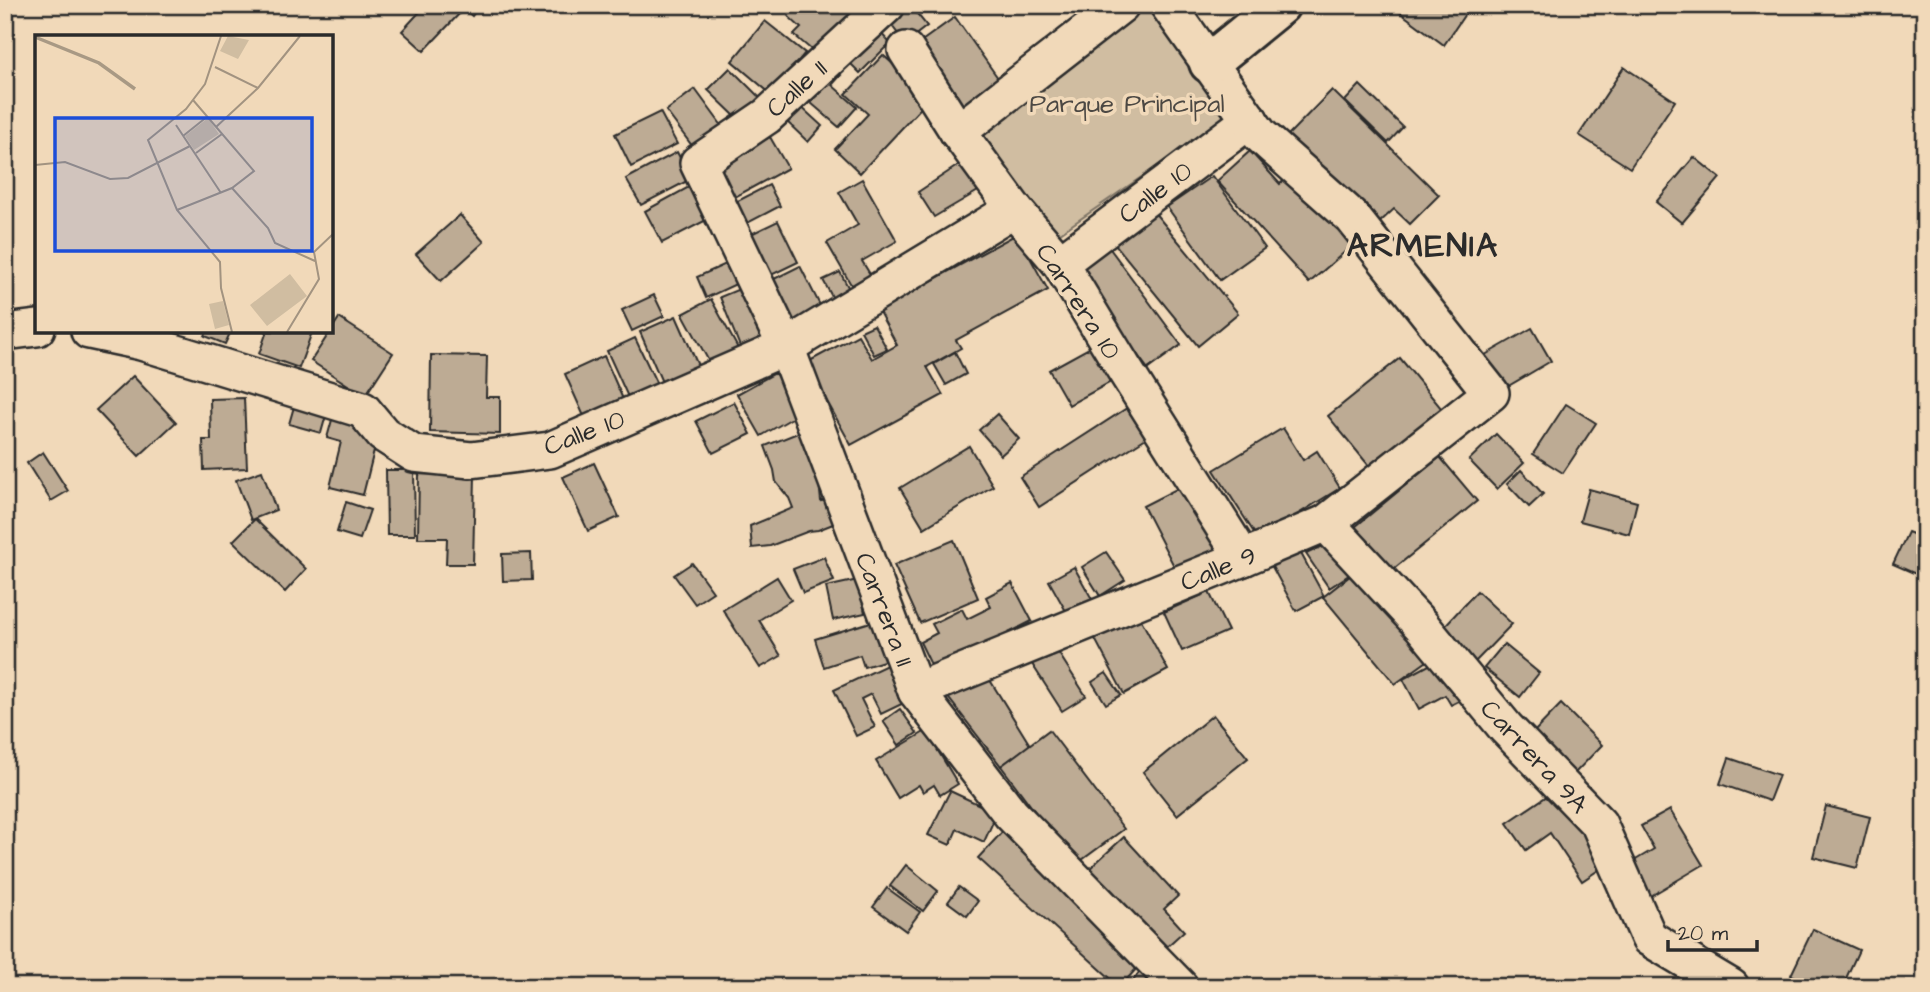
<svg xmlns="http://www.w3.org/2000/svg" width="1930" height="992" viewBox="0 0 1930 992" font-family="'Architects Daughter',sans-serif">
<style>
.green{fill:#d0bda1;stroke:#7e7466;stroke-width:2}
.building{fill:#bdab94;stroke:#2b2b2b;stroke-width:2}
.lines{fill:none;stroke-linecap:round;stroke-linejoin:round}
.street-casing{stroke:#2b2b2b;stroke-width:40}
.secondary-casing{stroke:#2b2b2b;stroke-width:44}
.street{stroke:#f1d9b9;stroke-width:35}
.secondary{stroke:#f1d9b9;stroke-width:38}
.labels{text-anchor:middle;stroke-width:7;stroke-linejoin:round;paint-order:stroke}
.street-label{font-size:26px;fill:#2b2b2b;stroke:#f1d9b9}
.park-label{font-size:26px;fill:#4c4843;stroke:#f1d9b9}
.district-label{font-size:33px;font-weight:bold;letter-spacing:2px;fill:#2b2b2b;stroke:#f1d9b9}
.inset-river{fill:none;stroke:#a89984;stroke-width:3.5}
.inset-road{fill:none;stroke:#a29380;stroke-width:2}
.view{fill:#1d4ed8;fill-opacity:0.15;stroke:#1d4ed8;stroke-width:3.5}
.inset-edge{fill:none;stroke:#2b2b2b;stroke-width:3.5}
</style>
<rect width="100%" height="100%" fill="#f1d9b9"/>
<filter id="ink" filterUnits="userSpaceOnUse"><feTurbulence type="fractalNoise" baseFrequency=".0143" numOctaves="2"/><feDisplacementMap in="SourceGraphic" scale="14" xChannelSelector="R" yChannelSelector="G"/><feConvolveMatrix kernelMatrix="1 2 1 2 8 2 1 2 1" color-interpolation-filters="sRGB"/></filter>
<g filter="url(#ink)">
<path class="green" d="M1139,5h17l74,111 -183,126 -71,-108z"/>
<g class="building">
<path d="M426,5h29l5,8 -36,38 -22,-20z"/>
<path d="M459,5h21l-8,11z"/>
<path d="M797,5h15l3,2 1,-2h43l-45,47 -20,-17 7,-7 -13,-12z"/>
<path d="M910,5l17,21 -22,17 -16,-21z"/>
<path d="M1390,5h81l-27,40z"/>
<path d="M955,17l50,71 -41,28 -49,-70z"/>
<path d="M765,21l40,32 -34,41 -39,-33z"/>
<path d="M877,29l13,14 -30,30 -13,-13z"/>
<path d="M883,55l47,43 -70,75 -25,-24 33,-35 -22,-20z"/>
<path d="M831,66l10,9 -9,10 25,22 -18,20 -35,-30z"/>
<path d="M1624,67l51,34 -45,67 -51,-33z"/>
<path d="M730,68l30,30 -22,21 -30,-29z"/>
<path d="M1360,85l43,42 -15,16 -43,-42z"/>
<path d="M695,89l33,45 -29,21 -33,-44z"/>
<path d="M1332,90l107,105 -29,29 -16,-15 -15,14 -91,-88z"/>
<path d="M798,104l24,22 -14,16 -24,-23z"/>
<path d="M660,112l17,32 -46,23 -16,-33z"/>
<path d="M770,137l18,31 -64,35 -17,-31z"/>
<path d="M1250,151l30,33 9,-8 73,61 -53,46 -92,-102z"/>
<path d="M677,152l14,27 -50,26 -15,-26z"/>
<path d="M1694,157l26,21 -38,45 -26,-21z"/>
<path d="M969,158l21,26 -56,33 -16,-25z"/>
<path d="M1212,176l53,72 -45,32 -53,-73z"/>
<path d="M862,179l35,62 -35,20 14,23 -19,11 -30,-52 31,-18 -19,-33z"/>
<path d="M698,182l18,33 -54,28 -17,-32z"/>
<path d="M769,185l11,21 -44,23 -12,-21z"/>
<path d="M1154,212l84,101 -40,33 -83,-102z"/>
<path d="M460,215l24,27 -43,39 -25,-27z"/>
<path d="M778,221l20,41 -33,16 -20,-41z"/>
<path d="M1026,229l17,17 -15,8 20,36 -92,50 5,8 -34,19 16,28 -92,50 -45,-82 52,-28 14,24 25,-14 -19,-35z"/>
<path d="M1108,246l73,99 -33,24 -73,-98z"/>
<path d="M726,264l10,20 -30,14 -9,-21z"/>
<path d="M800,266l25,49 -31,17 -26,-50z"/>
<path d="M840,272l15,28 -17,8 -15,-28z"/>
<path d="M749,285l23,57 -29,12 -23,-57z"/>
<path d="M654,295l10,21 -32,15 -10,-21z"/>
<path d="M711,299l29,53 -28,15 -29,-53z"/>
<path d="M676,316l28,63 -36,17 -28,-64z"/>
<path d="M339,318l54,35 -28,43 -54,-35z"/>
<path d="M874,325l13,24 -13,6 -13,-24z"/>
<path d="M1532,328l19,33 -46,27 -20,-33z"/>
<path d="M207,331h24l-6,13 -20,-8z"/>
<path d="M267,331l45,1 -13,36 -40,-14z"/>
<path d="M635,338l27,57 -29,13 -26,-57z"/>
<path d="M1098,343l20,35 -49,27 -20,-35z"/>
<path d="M955,352l11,22 -20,11 -12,-21z"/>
<path d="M431,355l56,1 -1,41h14v37l-70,-2z"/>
<path d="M604,356l22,50 -39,17 -22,-49z"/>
<path d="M1400,358l46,56 -72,58 -46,-56z"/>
<path d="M775,373l24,41 -38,22 -24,-42z"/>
<path d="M133,376l43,46 -37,34 -43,-46z"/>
<path d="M244,398l3,70 -43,2 -1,-30h8l-1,-41z"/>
<path d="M734,402l17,32 -38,19 -17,-32z"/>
<path d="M295,403l32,9 -6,21 -32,-9z"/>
<path d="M1566,404l30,19 -33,50 -30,-19z"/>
<path d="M1127,408l19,30 -107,69 -19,-30z"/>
<path d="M997,414l22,25 -18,16 -22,-25z"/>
<path d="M333,416l45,19 -15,60 -33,-8 11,-45 -14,-4z"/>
<path d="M1283,428l20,32 14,-9 23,37 -82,51 -44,-69z"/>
<path d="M805,430l10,14 6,57 14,-2 3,23 -20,8 -9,1 -39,15 -18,2 -2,-22 43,-18 -4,-10 -13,-16 -2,-12 -9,-24z"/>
<path d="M1496,434l28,29 -27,26 -28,-29z"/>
<path d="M969,446l24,40 -69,42 -24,-40z"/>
<path d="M43,452l25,39 -17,10 -24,-38z"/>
<path d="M1440,457l37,44 -97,79 -36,-44z"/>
<path d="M594,463l25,54 -31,14 -25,-54z"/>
<path d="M386,470h28l1,65h-28z"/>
<path d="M1521,470l22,24 -14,13 -22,-23z"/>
<path d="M262,471l14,39 -25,10 -15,-40z"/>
<path d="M419,474l56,1 -2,89h-27l1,-26h-29z"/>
<path d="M1188,483l33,64 -45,23 -33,-64z"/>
<path d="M1589,489l48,13 -8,32 -49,-13z"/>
<path d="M346,502l24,8 -10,29 -23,-7z"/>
<path d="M255,519l51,50 -21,23 -52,-51z"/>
<path d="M1908,532l17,7v39l-32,-14z"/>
<path d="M954,540l24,58 -58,25 -26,-58z"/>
<path d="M1336,540l25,27 -32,21 -23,-34z"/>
<path d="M1298,548l26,48 -28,15 -26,-48z"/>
<path d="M1106,552l19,28 -25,16 -18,-29z"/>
<path d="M531,553l1,27 -29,1 -1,-27z"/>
<path d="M824,557l10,24 -31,12 -10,-24z"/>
<path d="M692,563l21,29 -18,12 -21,-29z"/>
<path d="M1364,565l73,89 -42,30 -72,-87z"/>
<path d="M1074,567l18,32 -25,14 -18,-32z"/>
<path d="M777,577l14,23 -32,20 22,36 -21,12 -37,-58z"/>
<path d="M858,580l7,33 -32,7 -7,-33z"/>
<path d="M1012,583l20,38 -98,50 -14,-29 17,-9 -5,-9 30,-15 5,10 24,-12 -5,-10z"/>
<path d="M1477,591l35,33 -39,40 -34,-32z"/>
<path d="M1209,592l19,39 -46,20 -18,-39z"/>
<path d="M1138,614l30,56 -44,24 -30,-57z"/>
<path d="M874,621l13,39 -23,7 -4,-12 -36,12 -9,-28z"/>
<path d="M1504,644l35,29 -19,24 -36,-29z"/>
<path d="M1056,649l30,47 -24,15 -30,-47z"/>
<path d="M1442,658l27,38 -18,9 -6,-10 -26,14 -16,-30z"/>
<path d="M891,663l19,37 -29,14 -10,-20 -10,5 14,28 -19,9 -22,-46z"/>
<path d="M985,672l45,73 -29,21 -54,-70z"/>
<path d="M1106,673l15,22 -15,9 -14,-22z"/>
<path d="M1561,704l41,41 -30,31 -41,-41z"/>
<path d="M900,709l17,24 -18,12 -16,-24z"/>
<path d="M1213,715l35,43 -71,57 -34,-43z"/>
<path d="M1049,730l75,99 -49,36 -74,-99z"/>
<path d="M926,731l32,53 -18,11 -6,-10 -11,7 -4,-7 -21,13 -22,-37z"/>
<path d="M1729,758l50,17 -10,26 -49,-17z"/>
<path d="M1559,788l50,75 -27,18 -32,-48 -24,17 -19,-27z"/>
<path d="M950,791l47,22 -13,29 -27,-13 -7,16 -22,-10z"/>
<path d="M1826,806l44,11 -13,51 -44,-11z"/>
<path d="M1670,810l33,55 -54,32 -20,-33 25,-15 -13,-23z"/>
<path d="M1004,830l141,129 -25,28 -142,-129z"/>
<path d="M1124,837l54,59 -14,13 20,22 -21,19 -75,-80z"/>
<path d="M906,865l32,26 -15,20 -33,-25z"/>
<path d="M959,887l19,14 -11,15 -19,-14z"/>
<path d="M887,888l33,24 -14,19 -33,-24z"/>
<path d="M1813,929l46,21 -17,37h-24l-27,-12z"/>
<path d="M1142,968l24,19h-37z"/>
</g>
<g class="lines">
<g class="street-casing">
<g id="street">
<path d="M887,5l-120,111 -69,47 88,184 130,344 95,123 169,173"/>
<path d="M906,50l52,82 56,77 46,54 63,104 120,191"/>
<path d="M958,132l163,-127"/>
<path d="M1060,263l190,-143"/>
<path d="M89,331l52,11 222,68 20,24 31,20 57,6 79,-10 236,-103 228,-138"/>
<path d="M5,332l32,-4"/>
<path d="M1326,523l95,102 85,103 93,96 50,114 82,49"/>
<path d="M916,691l327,-133 83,-35 165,-130 -139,-176 -92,-82 -92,-130"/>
</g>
</g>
<g class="secondary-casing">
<path id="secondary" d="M1209,63l71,-58"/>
</g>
<use href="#street" class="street"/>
<use href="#secondary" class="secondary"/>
</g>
</g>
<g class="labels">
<g class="street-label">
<text transform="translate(796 88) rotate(-42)" y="9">Calle 11</text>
<text transform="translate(1155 192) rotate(-37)" y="9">Calle 10</text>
<text transform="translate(1079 301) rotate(57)" y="9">Carrera 10</text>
<text transform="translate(584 432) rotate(-21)" y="9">Calle 10</text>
<text transform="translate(1218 568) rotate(-22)" y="9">Calle 9</text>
<text transform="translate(885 609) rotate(69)" y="9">Carrera 11</text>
<text transform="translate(1535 756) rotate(47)" y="9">Carrera 9A</text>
</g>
<g class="park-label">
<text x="1127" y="112">Parque Principal</text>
</g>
<g class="district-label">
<text x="1423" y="256">ARMENIA</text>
</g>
</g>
<g transform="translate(35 35)">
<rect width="298" height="298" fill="#f1d9b9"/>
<path d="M193,1l21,4 -11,19 -18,-8zM173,83l11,16 -25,16 -9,-14zM255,239l17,22 -40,30 -17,-21zM188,266l6,24 -14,4 -6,-25z" fill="#d0bda1"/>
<path class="inset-river" d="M0,2l64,26 36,26"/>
<path class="inset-road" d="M186,1l-16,48 -19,25 -38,31 29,70 43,52 1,26 11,44M180,32l43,21M141,90l45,68M181,92l42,-39 42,-52M148,101l25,-20M161,118l26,-19M0,130l30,-3 45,17 18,-1 62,-32M197,153l36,40 7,15 40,18M142,175l55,-22 22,-17 -61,-71M252,297l32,-53 -5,-27 19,-18"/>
<path class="view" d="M20,83h257v133h-257z"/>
<rect width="298" height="298" class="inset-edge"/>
</g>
<rect width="1930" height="992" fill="none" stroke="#f1d9b9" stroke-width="28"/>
<rect x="14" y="14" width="1902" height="964" fill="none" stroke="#2b2b2b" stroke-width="2.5" filter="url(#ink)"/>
<path d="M1668 940v10h89v-10" fill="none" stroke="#2b2b2b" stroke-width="3.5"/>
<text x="1678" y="940" font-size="21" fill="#2b2b2b" stroke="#f1d9b9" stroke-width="5" paint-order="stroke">20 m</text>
</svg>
